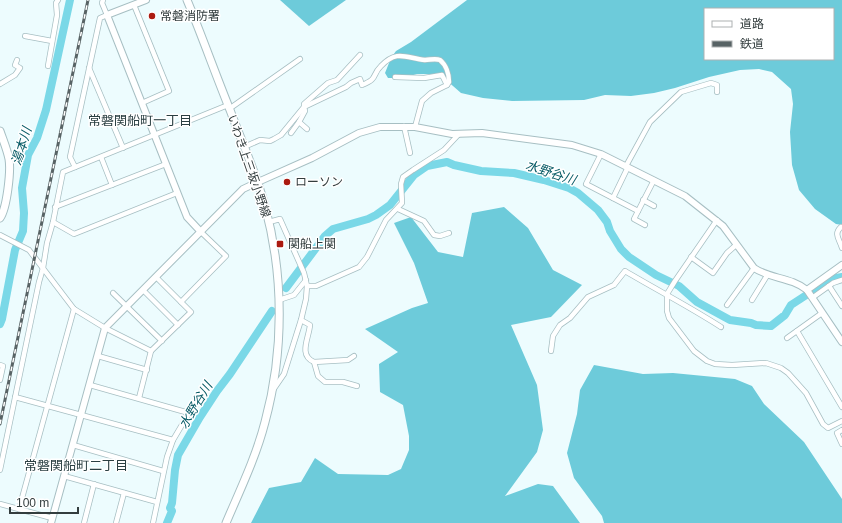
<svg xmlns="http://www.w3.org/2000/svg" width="842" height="523" viewBox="0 0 842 523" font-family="Helvetica,'Noto Sans JP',sans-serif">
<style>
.forest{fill:#6dcbda;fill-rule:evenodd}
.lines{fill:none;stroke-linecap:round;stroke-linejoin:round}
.river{stroke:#7ad8e7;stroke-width:8}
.minor-casing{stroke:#a7bfc3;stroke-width:6}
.tertiary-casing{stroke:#a7bfc3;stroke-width:8}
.primary-casing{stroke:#a7bfc3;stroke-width:9}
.minor{stroke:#fff;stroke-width:4.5}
.tertiary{stroke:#fff;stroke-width:6}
.primary{stroke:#fff;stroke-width:7}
.rail-casing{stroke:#586365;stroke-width:3}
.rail{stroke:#fff;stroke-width:1.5;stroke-dasharray:4.5;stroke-linecap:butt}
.poi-dot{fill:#ab1a10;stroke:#fff;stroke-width:1.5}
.labels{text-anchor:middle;stroke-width:3;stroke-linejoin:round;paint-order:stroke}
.poi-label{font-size:12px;fill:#333d3e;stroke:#fff;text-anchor:start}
.street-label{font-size:12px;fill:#333d3e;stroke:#fff}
.neighbourhood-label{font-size:13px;fill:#2a3f42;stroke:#fff}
.water-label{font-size:13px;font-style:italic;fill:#095c67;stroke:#fff}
</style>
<rect width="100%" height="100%" fill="#edfcfe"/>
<g class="forest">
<path d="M280,0h66l-37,26z"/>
<path d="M467,0h375v225l-6,-1 -21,-15 -16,-19 -7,-25 -2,-33 3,-28 -2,-15 -19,-17 -13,-3 -19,1 -31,7 -34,11 -21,5 -23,3 -26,-1 -21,5 -72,1 -29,-3 -22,-5 -16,-14 -12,-5h-16l-15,4h-14l-3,-5 6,-15 5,-7 15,-9zM705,9h128v50h-128z"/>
<path d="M504,207l24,21 25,42 29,15 -31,32 -40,8 26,60 6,45 -6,22 -32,44 33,-12 15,2 27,37h-329l18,-35 32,-6 14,-24 23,16 50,1 13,-6 8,-19v-14l-6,-31 -23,-13 -1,-28 19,-12 -33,-23 47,-21 16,-5 -14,-40 -20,-40 17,-6 27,35 25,5 9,-44z"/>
<path d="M594,365l49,9 30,-1 62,6 17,7 12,18 40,38 38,57v24h-238l-2,-7 -28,-38 -7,-25 10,-39 3,-24z"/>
</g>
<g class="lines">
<g class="river">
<path d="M286,288l39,-52 8,-7 35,-10 8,-4 14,-10 24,-30 13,-9 20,-4 7,3 27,6 33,2 30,7 25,8 9,5 20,17 9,12 3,9 11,18 8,8 27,18 23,11 18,16 33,18 21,3 5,2 15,1 14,-11 6,-10 40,-26 11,-2"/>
<path d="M0,324l2,-5 13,-69 8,-19 1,-18 -2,-25 6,-33 9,-17 9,-28 24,-110"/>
<path d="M167,523l5,-12 -2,-3 2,-5 3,-33 3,-15 22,-38 17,-26 13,-17 42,-63"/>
</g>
<g class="minor-casing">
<g id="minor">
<path d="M134,5l35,86 -27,12"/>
<path d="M25,36l27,5"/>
<path d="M48,66l9,-51 -1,-12 2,-3"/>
<path d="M89,68l34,80"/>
<path d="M395,77l29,1 18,-3 5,10 -16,8 -9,8 -7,26"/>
<path d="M0,84l15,-9 5,-7 -5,-3 2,-5"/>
<path d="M229,109l71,-50"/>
<path d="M404,126l6,27"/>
<path d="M307,129l-8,-7 6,-11 -1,-4 42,-20 5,-4 9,-4 2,6c17,-7 9,-9 19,-19 16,-17 25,-8 44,-6 5,0 10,-2 15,0 6,5 9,14 9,22l-2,3"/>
<path d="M291,133l8,-11"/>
<path d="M244,147l16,-7 10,1 4,-2 7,-4 23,-28v-3l24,-21 9,-3 23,-25"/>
<path d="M601,154l-15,30 52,27"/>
<path d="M101,157l11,28"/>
<path d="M626,166l24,-44 31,-30 30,-9 6,2v7"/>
<path d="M75,167l-5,-10 30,-139 7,-3 -5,-12 1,-3"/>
<path d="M613,198l15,-31"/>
<path d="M643,200l11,6"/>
<path d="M55,207l111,-43"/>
<path d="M398,209l26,12 10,14 6,1 9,-3"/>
<path d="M717,220l-42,61 -8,13v17l2,7 25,33 13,10 8,3 17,1 34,-2 15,5 7,5 18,20 17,31 5,4 14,-7"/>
<path d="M53,222l21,12 103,-41"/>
<path d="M269,222l11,-3 24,54 3,13 -1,13 -5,21 -17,54 -11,16"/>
<path d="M645,225l-11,-6 20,-39"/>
<path d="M841,227c-8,7 -1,13 1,21"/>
<path d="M0,235l29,15 45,59 31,19 46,23"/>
<path d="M691,257l22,16 14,-20 9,-8"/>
<path d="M156,277l25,25"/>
<path d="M307,286h9l43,-19 8,-10 19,-37 16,-17 -1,-19 2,-7 10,-7 31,-20 14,-15"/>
<path d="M829,286l13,20"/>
<path d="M143,290l35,35"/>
<path d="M113,293l49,48"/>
<path d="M812,298l21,-15 9,-3"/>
<path d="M279,300l15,-5 12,-15"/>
<path d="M752,300l16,-26"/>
<path d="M727,305l27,-37"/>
<path d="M301,320l9,5c-1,13 -12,30 4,37l34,-2 6,-4"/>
<path d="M797,331l45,76"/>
<path d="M787,338l35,-25"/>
<path d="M551,351l2,-15 7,-11 10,-7 18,-21 26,-12 11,-14c32,19 65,36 96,56"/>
<path d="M98,356l49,14"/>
<path d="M314,362l4,14 7,6h18l14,4"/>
<path d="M0,365l3,1 -3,14"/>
<path d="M90,385l99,28 -16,27 -6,17 -14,66"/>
<path d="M15,397l158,43"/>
<path d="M139,398l12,-47 40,-39 -10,-10 45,-46 -25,-24"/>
<path d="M842,430l-5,3 5,11"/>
<path d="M73,445l90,26"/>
<path d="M0,470l39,-188 4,-14 4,-25 6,-21 10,-50 165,-67"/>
<path d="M64,476l93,26"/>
<path d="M0,504l52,14"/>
<path d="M19,509l55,-200"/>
<path d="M84,523l10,-39"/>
<path d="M116,523l8,-30"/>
</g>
</g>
<g class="tertiary-casing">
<g id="tertiary">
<path d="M146,0l-39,15 80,202 14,15"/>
<path d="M807,290l35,-25"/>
<path d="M51,523l54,-195 138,-139 15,-7 54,-24 47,-25 21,-6h35l37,7 30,-1 90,12 29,9 84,42 38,30 31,42c16,11 37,9 53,22l35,52"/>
</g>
</g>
<g class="primary-casing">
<g id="primary">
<path d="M187,0c15,36 28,73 43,110 12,32 26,63 35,96 19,70 19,146 0,216 -9,35 -25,68 -39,101"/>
<path d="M0,131c3,9 7,18 9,28 2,12 -2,49 -9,59"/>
</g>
</g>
<use href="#minor" class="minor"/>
<use href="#tertiary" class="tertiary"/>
<use href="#primary" class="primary"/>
<g class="rail-casing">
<path id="rail" d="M0,424l88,-424"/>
</g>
<use href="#rail" class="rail"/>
</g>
<g class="poi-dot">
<circle cx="152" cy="16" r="4"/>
<circle cx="287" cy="182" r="4"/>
<rect x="276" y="240" width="8" height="8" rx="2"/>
</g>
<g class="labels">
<g class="poi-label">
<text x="160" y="20">常磐消防署</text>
<text x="295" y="186">ローソン</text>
<text x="288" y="248">関船上関</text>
</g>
<g class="street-label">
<text transform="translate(249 166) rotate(71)" y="4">いわき上三坂小野線</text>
</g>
<g class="neighbourhood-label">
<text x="140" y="125">常磐関船町一丁目</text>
<text x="76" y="470">常磐関船町二丁目</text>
</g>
<g class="water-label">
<text transform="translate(21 146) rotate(-73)" y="5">湯本川</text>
<text transform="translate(551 172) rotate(18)" y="5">水野谷川</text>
<text transform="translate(195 405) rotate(-59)" y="5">水野谷川</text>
</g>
</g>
<rect x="704" y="8" width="130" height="52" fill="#ffffff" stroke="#adb1b2"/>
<rect x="712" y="21" width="20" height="6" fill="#ffffff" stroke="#adb1b2"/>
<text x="740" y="28" font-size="12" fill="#333d3e">道路</text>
<rect x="712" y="41" width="20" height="6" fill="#586365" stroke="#adb1b2"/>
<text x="740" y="48" font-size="12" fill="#333d3e">鉄道</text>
<path d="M10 507v6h68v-6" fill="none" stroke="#333d3e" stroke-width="2"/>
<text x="16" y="507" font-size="12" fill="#333d3e" stroke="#ffffff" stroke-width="3" paint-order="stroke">100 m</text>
</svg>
